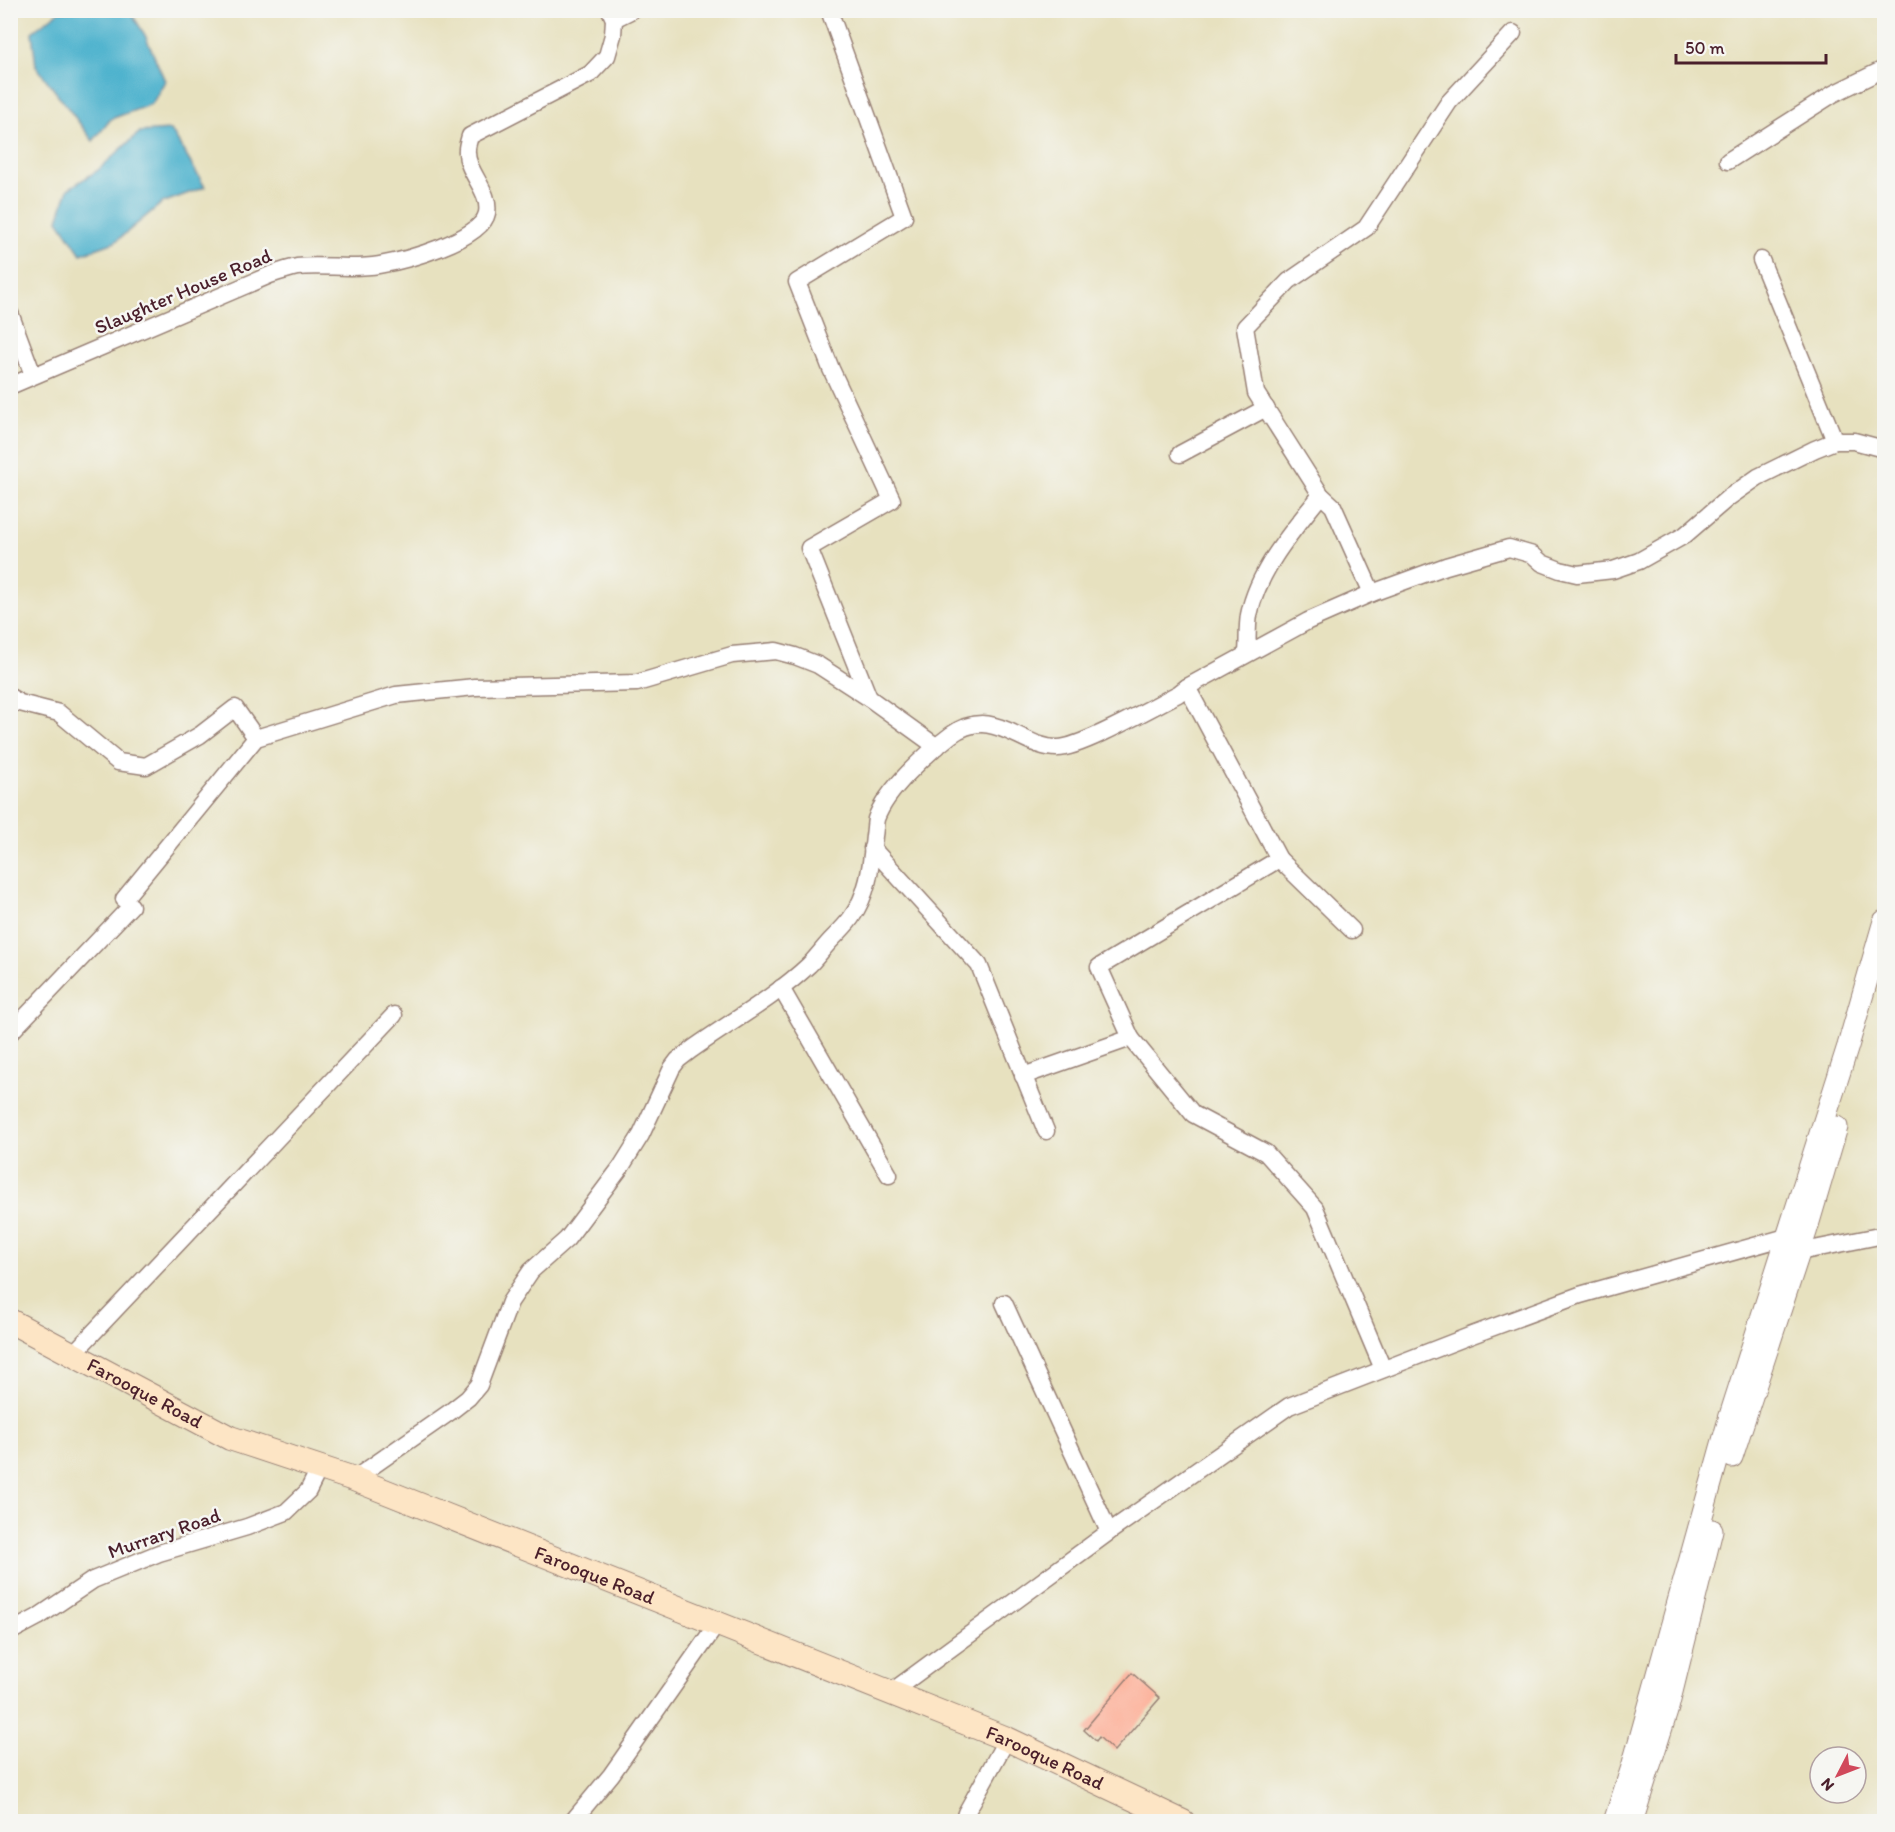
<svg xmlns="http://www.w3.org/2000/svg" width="1895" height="1832" viewBox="0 0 1895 1832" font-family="Itim,sans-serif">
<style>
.water{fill:#4fb3ce;stroke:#4c697c;stroke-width:1.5}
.building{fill:#fdad95}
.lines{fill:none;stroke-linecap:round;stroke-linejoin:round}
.minor-casing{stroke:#988075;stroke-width:19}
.tertiary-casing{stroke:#988075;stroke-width:23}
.secondary-casing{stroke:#988075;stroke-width:26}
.minor{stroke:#fff;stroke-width:16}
.tertiary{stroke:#fff;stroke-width:21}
.secondary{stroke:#fde5c5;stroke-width:24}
.labels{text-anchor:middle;stroke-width:5;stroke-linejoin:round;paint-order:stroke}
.street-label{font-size:20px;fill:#4a1f2b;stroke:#f6f6f2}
</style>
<rect width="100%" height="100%" fill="#f6f6f2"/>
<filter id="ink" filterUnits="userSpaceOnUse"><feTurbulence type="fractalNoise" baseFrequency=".0167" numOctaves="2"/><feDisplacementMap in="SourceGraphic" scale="12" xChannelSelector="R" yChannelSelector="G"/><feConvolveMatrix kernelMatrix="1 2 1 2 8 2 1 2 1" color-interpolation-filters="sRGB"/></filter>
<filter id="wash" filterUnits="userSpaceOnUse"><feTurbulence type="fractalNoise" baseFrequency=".008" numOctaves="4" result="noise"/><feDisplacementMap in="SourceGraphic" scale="24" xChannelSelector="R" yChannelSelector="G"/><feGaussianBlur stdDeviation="1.35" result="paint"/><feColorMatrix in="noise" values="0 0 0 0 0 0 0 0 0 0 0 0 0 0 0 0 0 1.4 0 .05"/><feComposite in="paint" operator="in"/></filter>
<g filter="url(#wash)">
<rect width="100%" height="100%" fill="#e7e1bf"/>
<g class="water">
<path d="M60,11h70l15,24 20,46 -13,23 -41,15 -18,22 -57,-75 -4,-34z"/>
<path d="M171,130l34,57 -43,16 -47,39 -34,12 -23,-34 10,-31 29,-18 43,-39z"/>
</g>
<g id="blocks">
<path class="building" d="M1132,1673l28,25 -46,53 -15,-14 -3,4 -12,-11z"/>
</g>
</g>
<g filter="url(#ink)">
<use href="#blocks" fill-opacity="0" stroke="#988075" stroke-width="1.5"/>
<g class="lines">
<g class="minor-casing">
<g id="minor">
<path d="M829,10l75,207 -107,65 34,87 61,131 -83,48 60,150"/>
<path d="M614,19l18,-9"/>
<path d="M1728,161l105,-67 51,-25"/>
<path d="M1761,260l74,181"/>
<path d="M10,313l23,62"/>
<path d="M10,386l260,-111c9,-3 18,-6 27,-8 26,-3 55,3 82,-2 24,-4 103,-25 108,-52 4,-23 -22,-41 -20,-64 0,-4 2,-9 3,-13l120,-62 17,-18 6,-21 1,-16 -4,-9"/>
<path d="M1180,454l86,-46"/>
<path d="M1372,593l-39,-87 -12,-11 -65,-102 -11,-66 44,-46 77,-53 83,-126 64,-69"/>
<path d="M1247,653c1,-12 0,-26 2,-38 9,-45 44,-85 72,-120"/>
<path d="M1187,687l92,172 73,71"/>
<path d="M10,697l10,6 39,10 59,49 28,4 54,-31 35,-27 21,30"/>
<path d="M872,848l107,117 67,166"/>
<path d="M124,899l132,-161 140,-43 79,-8 162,-4 95,-28 44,-4 19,5 23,9 51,33 68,49"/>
<path d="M781,988l108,187"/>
<path d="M10,1033l121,-127"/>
<path d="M1131,1038l-32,-71 180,-108"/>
<path d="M1023,1076l108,-38 62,76 73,39 49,55 68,161"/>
<path d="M1799,1252l85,-17"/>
<path d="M1004,1303l105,229"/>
<path d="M73,1354l321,-339"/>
<path d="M354,1479l96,-67 18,-14 11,-13 31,-83 21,-31 36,-32 54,-72 20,-32 31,-67 6,-8 13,-10c39,-28 83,-52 118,-85 8,-8 15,-18 24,-27 6,-6 13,-13 18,-20 18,-25 20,-52 23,-82 1,-5 1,-12 2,-17 10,-29 51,-66 75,-84 43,-31 71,14 107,13 23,0 96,-42 120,-54l9,-7 121,-66 64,-28 74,-27 63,-18 24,7 9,8 18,7 17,4 36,-4 26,-9 46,-26 43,-37 30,-21 57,-28 20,-8h19l30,8"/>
<path d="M10,1632l28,-15 55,-37 66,-27 88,-26 39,-15 22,-21 12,-24"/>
<path d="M890,1693l219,-161 180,-126 183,-71 108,-40 217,-61"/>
<path d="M572,1822l39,-47 106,-151"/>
<path d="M963,1822l3,-9 41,-74"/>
</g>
</g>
<g class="tertiary-casing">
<g id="tertiary">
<path d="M1732,1457l74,-225 31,-105"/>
<path d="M1614,1822l18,-55 97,-348 119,-373 36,-125"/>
<path d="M1632,1822l36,-114 44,-178"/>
</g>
</g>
<g class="secondary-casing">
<g id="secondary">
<path id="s1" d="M10,1321l220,117 124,41 653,260 176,83"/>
</g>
</g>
<use href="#minor" class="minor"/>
<use href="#tertiary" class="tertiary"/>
<use href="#secondary" class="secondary"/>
</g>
</g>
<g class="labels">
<g class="street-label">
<text transform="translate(183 291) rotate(-23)" y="7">Slaughter House Road</text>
<text dy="7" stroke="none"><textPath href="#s1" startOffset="153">Farooque Road</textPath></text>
<text transform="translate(164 1533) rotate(-19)" y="7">Murrary Road</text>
<text dy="7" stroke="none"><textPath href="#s1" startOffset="639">Farooque Road</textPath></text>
<text dy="7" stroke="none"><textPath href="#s1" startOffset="1125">Farooque Road</textPath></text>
</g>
</g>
<rect width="1895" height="1832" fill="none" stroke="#f6f6f2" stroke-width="36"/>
<g transform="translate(1838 1775) rotate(228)"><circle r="28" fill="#f6f6f2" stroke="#b1a0a2" stroke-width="1.5"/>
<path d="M0-4.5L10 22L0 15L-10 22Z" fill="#d1495b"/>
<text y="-9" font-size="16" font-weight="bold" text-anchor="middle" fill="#4a1f2b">N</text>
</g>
<path d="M1676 54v9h150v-9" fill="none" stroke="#4a1f2b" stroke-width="3"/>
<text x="1685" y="54" font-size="18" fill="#4a1f2b" stroke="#f6f6f2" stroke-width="4.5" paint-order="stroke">50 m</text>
</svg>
